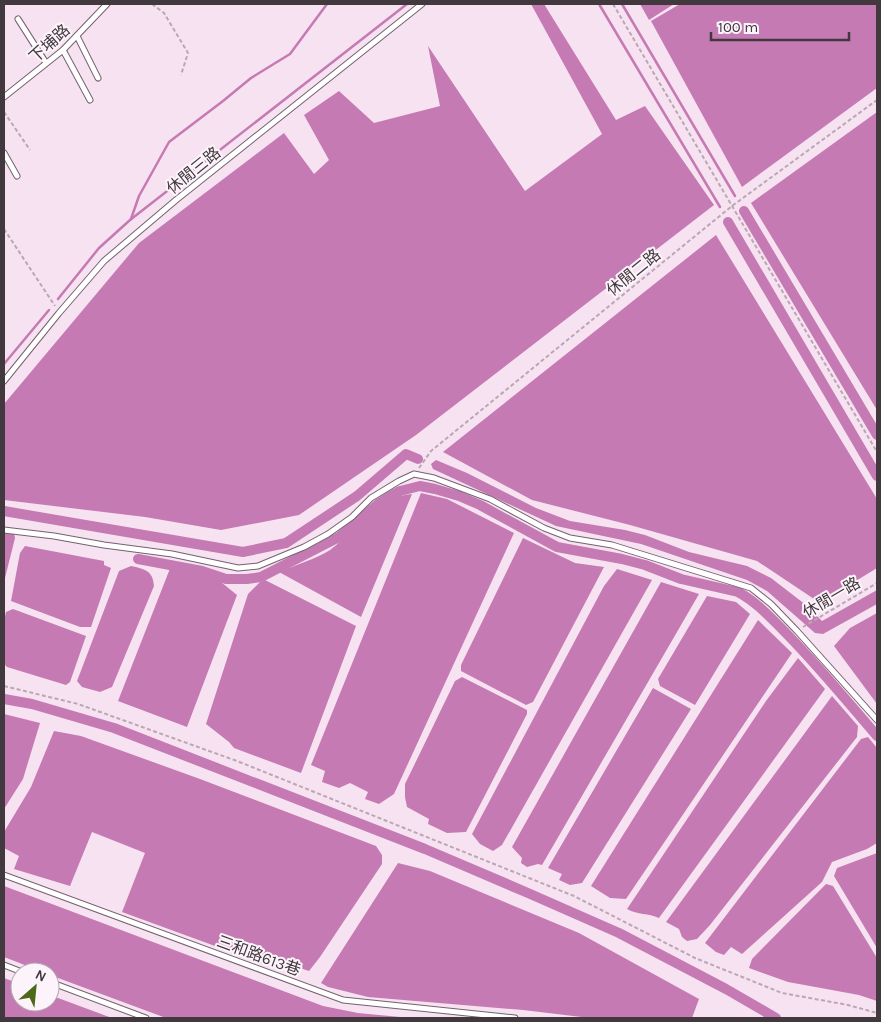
<svg xmlns="http://www.w3.org/2000/svg" width="881" height="1022" viewBox="0 0 881 1022" font-family="Karla,'Noto Sans TC',sans-serif">
<style>
.water{fill:#c67ab3}
.lines{fill:none;stroke-linecap:round;stroke-linejoin:round}
.stream{stroke:#c67ab3;stroke-width:2.5}
.canal{stroke:#c67ab3;stroke-width:10}
.service-casing{stroke:#74626f;stroke-width:7}
.path{stroke:#b9a8b4;stroke-width:2;stroke-dasharray:4 2.5;stroke-linecap:butt}
.service{stroke:#fff;stroke-width:5}
.labels{text-anchor:middle;stroke-width:4;stroke-linejoin:round;paint-order:stroke}
.street-label{font-size:16px;fill:#41393e;stroke:#fcf4fa}
</style>
<rect width="100%" height="100%" fill="#f7e2f1"/>
<g class="water">
<path d="M531,4h13l72,116 29,-14 69,99 -298,230 -117,80 -78,15 -76,-13 -141,-17v-96l135,-161 145,-110 30,41 15,-14 -25,-45 35,-24 35,32 66,-17 -12,-60 97,145 77,-57z"/>
<path d="M640,4h34l-25,16z"/>
<path d="M680,4h197v84l-135,99 -91,-166z"/>
<path d="M877,112v298l-126,-207z"/>
<path d="M716,235l161,264v69l-57,35 -63,-42 -127,-36 -98,-25 -89,-48z"/>
<path d="M436,460l31,13 69,35 34,13 55,9 20,5 44,17 58,14 24,12 35,27 16,16 55,-31v14l-54,30 -8,-1 -48,-42 -20,-11 -106,-36 -85,-18 -123,-57 -2,-5z"/>
<path d="M421,493l26,6 67,34 -120,261 -15,10 -14,-5 3,-7 -18,-9 -11,5 -17,-6 3,-11 -14,-6z"/>
<path d="M412,494l-51,123 -82,-45c14,-6 39,-14 51,-22 28,-21 43,-52 82,-56z"/>
<path d="M4,532l10,1 1,5 -11,44z"/>
<path d="M523,538l52,25 29,4 -71,135 -7,3 -65,-34v-6z"/>
<path d="M25,546l79,15v4l7,3 -20,59h-11l-69,-26 9,-48z"/>
<path d="M131,566c13,3 22,4 23,20l-42,101 -12,5 -18,-5 -5,-6 42,-110z"/>
<path d="M171,566l40,8 26,21 -50,132 -69,-26z"/>
<path d="M617,569l35,11 -150,265 -9,6 -13,-7 -8,-10 132,-248z"/>
<path d="M263,579l93,47 -55,147 -67,-25 -5,-6 -23,-18 42,-130z"/>
<path d="M661,582l38,12 -157,271 -4,-1 -11,3 -6,-4 1,-5 -10,-11z"/>
<path d="M707,596l29,6 14,12 -55,91 -35,-19 -2,-7z"/>
<path d="M13,609l73,27 -16,46 -4,3 -59,-18 -3,-3v-43l2,-9z"/>
<path d="M877,613v91l-43,-58 16,-18z"/>
<path d="M758,620l34,33 -166,246 -16,-1 -19,-12z"/>
<path d="M798,658l27,31 -166,229c-11,-5 -21,-3 -32,-9l139,-208z"/>
<path d="M462,677l65,33v4l-61,118 -19,1 -19,-9 1,-5 -22,-12 -2,-10v-13l50,-103z"/>
<path d="M653,688l38,21 -109,174 -12,2 -11,-5 3,-6 -14,-6z"/>
<path d="M832,696l26,30 -1,11 -147,188 -13,14 -10,2 -5,-4 -3,-8 -13,-7z"/>
<path d="M4,714l36,9 -17,56 -19,30z"/>
<path d="M54,731l27,5 119,43 176,67 6,9v9l-62,93 -11,14 -33,-11 -9,5 -145,-53 23,-59 -53,-21 -22,54 -56,-17 5,-13 -15,-8v-16l27,-45z"/>
<path d="M868,737l9,11v95l-10,6 -35,13 -10,20 -80,72 -11,-7 -7,8 -8,-3 -11,-9 156,-204z"/>
<path d="M877,853v95l-43,-72 3,-8z"/>
<path d="M398,863l32,8 149,62 120,66 -7,19h-102l-67,-8 -155,-13 -40,-10 -7,-4z"/>
<path d="M826,884l7,2 44,72v43l-18,-6 -71,-13 -39,-14 3,-9z"/>
<path d="M4,886l319,120 35,7 53,5h-245l-116,-43v-3h-7l-39,-15z"/>
<path d="M4,978l16,6v18h30v-7l62,23h-108z"/>
</g>
<g class="lines">
<g class="stream">
<path d="M599,4l121,203"/>
<path d="M622,4l113,192"/>
<path d="M742,208l2,3"/>
<path d="M131,219l8,-23 30,-54 54,-41 28,-23 39,-24 37,-50"/>
<path d="M727,219l1,3"/>
<path d="M58,299l41,-51 31,-28 277,-216"/>
<path d="M4,364l45,-54"/>
</g>
<g class="canal">
<path d="M744,211l133,224"/>
<path d="M728,222l149,254"/>
<path d="M4,511l239,41 43,-9 71,-47 49,-42 12,5"/>
<path d="M138,559l64,12 24,8h21l14,-2 78,-40 39,-33 11,-7 11,-6 20,-5 15,3 24,7 21,9 77,42 65,12 23,6 36,14 57,13c17,9 31,24 44,37 34,34 64,71 95,107"/>
<path d="M4,699l28,5 82,24 311,121 103,44 91,40 107,56 50,29"/>
</g>
<g class="service-casing">
<g id="service">
<path d="M18,19l28,44"/>
<path d="M77,36l21,42"/>
<path d="M63,50l27,50"/>
<path d="M4,97l59,-47 44,-46"/>
<path d="M4,153l13,23"/>
<path d="M4,381l55,-68 45,-52 72,-61 246,-196"/>
<path d="M4,530l50,6 50,9 68,9 66,14 20,-2 46,-19 24,-13 24,-17 19,-19 28,-17 15,-7 20,4 56,21 54,29 26,10 42,7 139,43 20,16 26,27 80,89"/>
<path d="M4,875l339,125 172,18"/>
<path d="M4,965l18,7"/>
<path d="M50,982l96,36"/>
</g>
</g>
<g class="path">
<path d="M152,4l12,9 24,40 -7,22"/>
<path d="M613,4l264,448"/>
<path d="M4,112l26,38"/>
<path d="M4,229l51,77"/>
<path d="M419,468l12,-17 301,-245 145,-106"/>
<path d="M803,627l74,-44"/>
<path d="M4,686l74,18 159,57 337,135 121,62 87,35 66,12 29,8"/>
</g>
<use href="#service" class="service"/>
</g>
<g class="labels">
<g class="street-label">
<text transform="translate(49 43) rotate(-42)" y="6">下埔路</text>
<text transform="translate(193 170) rotate(-39)" y="6">休閒三路</text>
<text transform="translate(633 272) rotate(-39)" y="6">休閒二路</text>
<text transform="translate(831 597) rotate(-31)" y="6">休閒一路</text>
<text transform="translate(259 955) rotate(20)" y="6">三和路613巷</text>
</g>
</g>
<rect width="881" height="1022" fill="none" stroke="#41393e" stroke-width="10"/>
<g transform="translate(35 987) rotate(27)"><circle r="24" fill="#fcf4fa" stroke="#b1a9af"/>
<path d="M0-4L9 19L0 12L-9 19Z" fill="#4e681a"/>
<text y="-8" font-size="14" font-weight="bold" text-anchor="middle" fill="#41393e">N</text>
</g>
<path d="M711 32v8h138v-8" fill="none" stroke="#41393e" stroke-width="2.5"/>
<text x="718" y="32" font-size="15" fill="#41393e" stroke="#fcf4fa" stroke-width="4" paint-order="stroke">100 m</text>
</svg>
